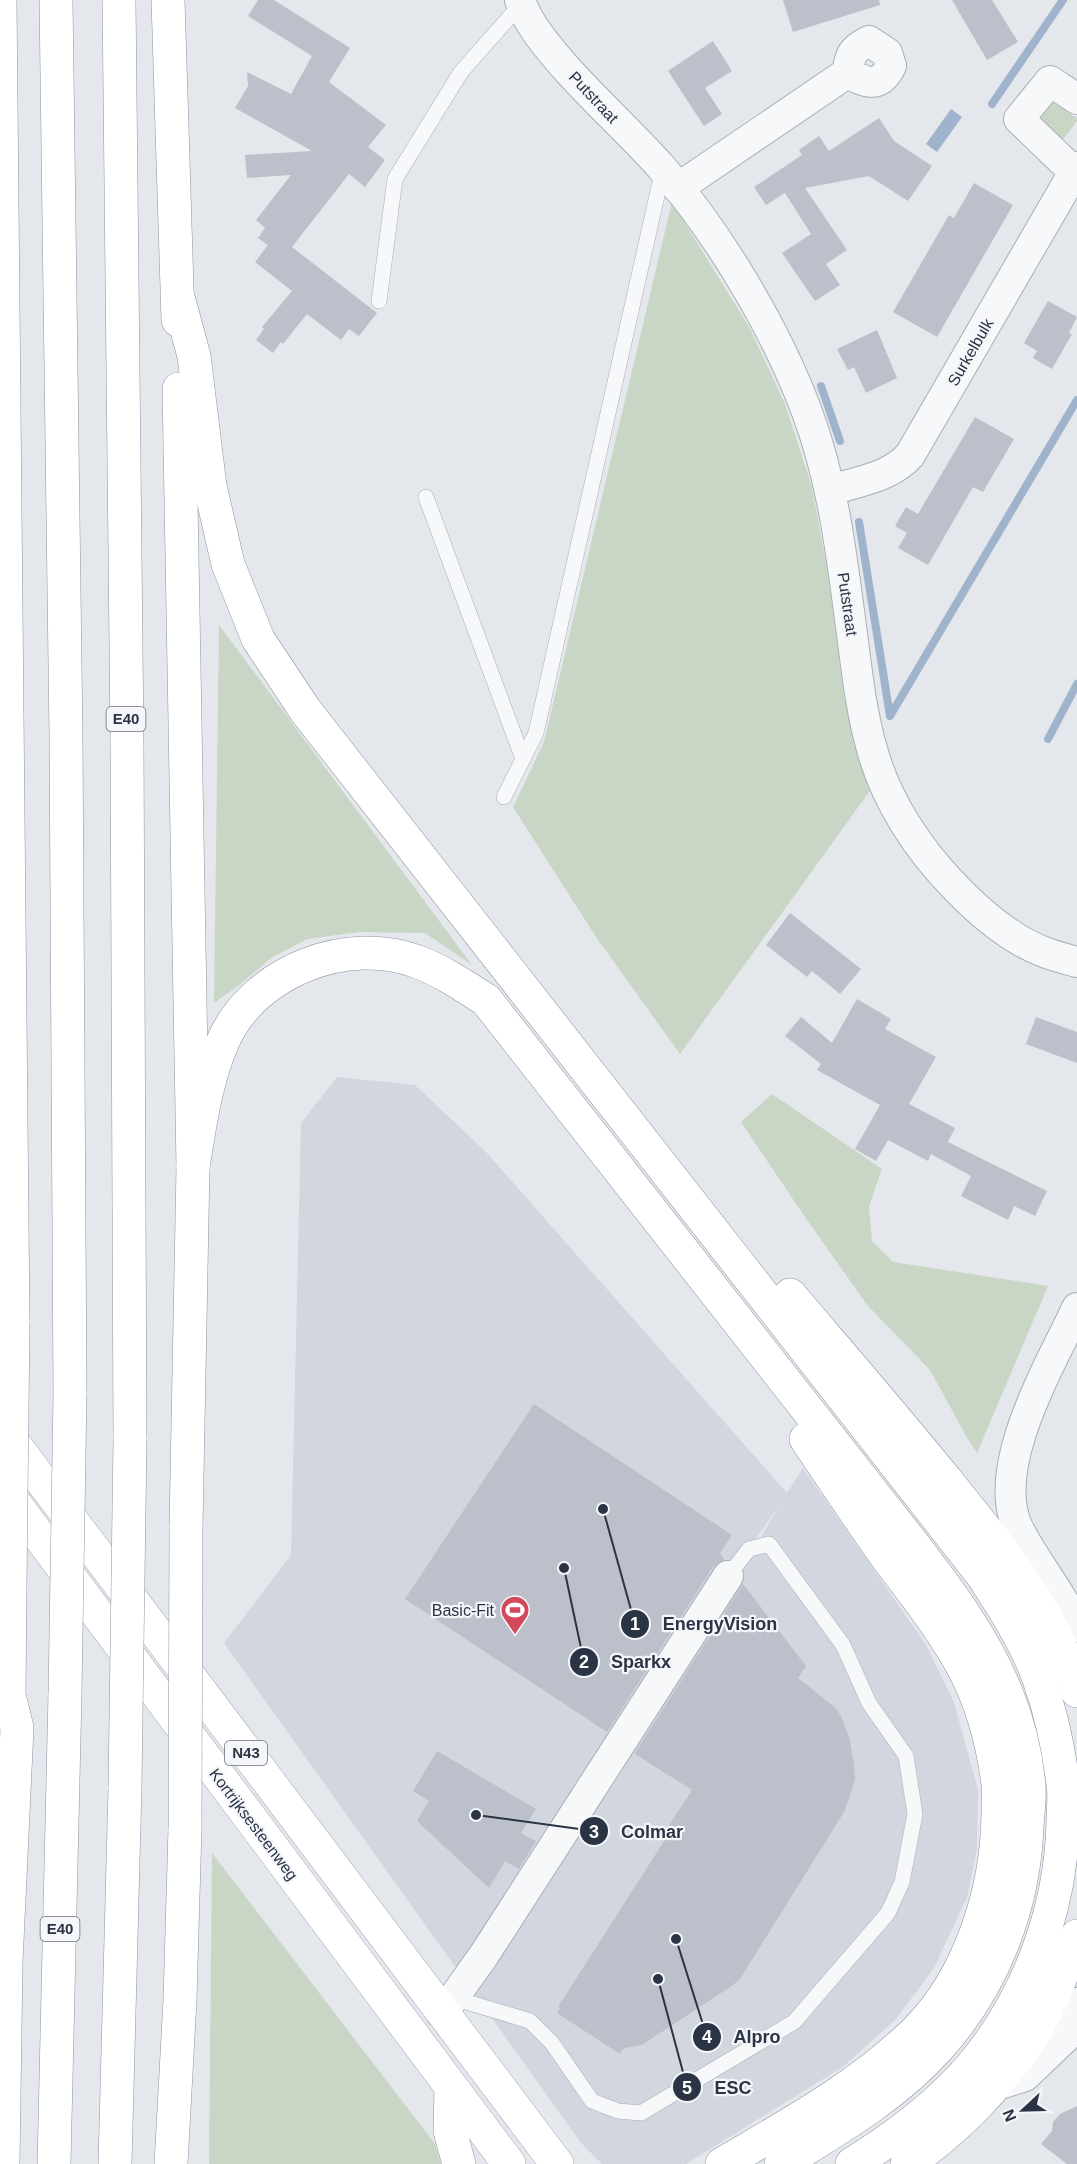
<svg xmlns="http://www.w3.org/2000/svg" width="1077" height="2164" viewBox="0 0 1077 2164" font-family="Arial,sans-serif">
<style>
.built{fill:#d2d6de;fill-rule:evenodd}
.green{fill:#c9d6c5}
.water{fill:#9fb4cc}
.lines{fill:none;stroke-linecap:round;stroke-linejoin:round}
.stream{stroke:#9fb4cc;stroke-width:8}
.building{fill:#bbc0ca}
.lane-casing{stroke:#a9aeb7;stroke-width:16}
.street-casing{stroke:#a9aeb7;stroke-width:32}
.primary-casing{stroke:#a3abb8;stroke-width:34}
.highway-casing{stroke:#8b94a3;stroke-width:34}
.lane{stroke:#f7f8fa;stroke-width:15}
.street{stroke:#f7f8fa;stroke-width:30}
.primary{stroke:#fff;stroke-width:33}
.highway{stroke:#fff;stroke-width:33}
.highway-bridge-casing{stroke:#8b94a3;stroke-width:34;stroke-linecap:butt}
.highway-bridge{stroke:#fff;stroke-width:33}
.labels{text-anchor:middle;stroke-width:4.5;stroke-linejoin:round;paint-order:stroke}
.shield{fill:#f4f6f9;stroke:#676e7b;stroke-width:1.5}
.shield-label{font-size:15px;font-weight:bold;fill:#2b3445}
.street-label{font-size:16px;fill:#2b3445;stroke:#f4f6f9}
.poi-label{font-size:16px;fill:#2b3445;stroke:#f4f6f9;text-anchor:end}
.leader{fill:none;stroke:#2b3445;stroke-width:2}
.callout-dot{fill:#2b3445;stroke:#f4f6f9;stroke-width:2}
.mark-label{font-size:18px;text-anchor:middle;font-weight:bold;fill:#fff}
.callout-label{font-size:18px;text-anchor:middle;font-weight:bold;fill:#2b3445;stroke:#f4f6f9;stroke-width:4.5;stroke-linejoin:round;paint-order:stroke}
</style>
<rect width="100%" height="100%" fill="#e4e7ec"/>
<path class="built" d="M337,1077l78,8 70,66 302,342 16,-25 123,177 28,57 24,88 -1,59 -10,48 -33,71 -38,51 -52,47 -158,98h-84l-20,-20 -358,-501 67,-88 10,-432zM780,1504l-40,70 -135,182z"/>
<g class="green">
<path d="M1050,100l27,18v3l-16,21 -22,-25z"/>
<path d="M672,202l77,125 36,77 27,83 16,87 16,123 28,91 -192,266 -84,-117 -83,-130 31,-65z"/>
<path d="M219,625l253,340 -47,-32 -65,-1 -53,7 -36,19 -33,28 -24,17z"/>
<path d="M772,1094l110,75 -13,37 3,35 21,21 155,24 -71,167 -11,-17 -36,-66 -62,-64 -61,-86 -66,-98z"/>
<path d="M212,1853l223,291 6,20h-232z"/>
</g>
<path class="water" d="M951,109l11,8 -25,35 -11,-8z"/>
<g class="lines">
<g class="stream">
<path d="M992,104l71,-104"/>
<path d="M821,386l19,55"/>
<path d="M859,522l31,194 187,-316"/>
<path d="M1048,739l29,-55"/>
</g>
</g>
<g class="building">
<path d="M258,0h16l76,48 -21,34 57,43 -18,22 17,13 -20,27 -16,-13 -57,73 85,66 -18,23 -10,-7 -8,11 -34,-26 -24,30 -2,-2 -8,11 -17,-13 8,-11 -2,-2 30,-36 -37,-29 13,-17 -10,-7 7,-10 -9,-8 35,-45 -44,3 -2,-23 67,-4 -77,-43 13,-22 -1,-14 44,22 21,-38 -64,-40z"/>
<path d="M783,0h96l1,5 -87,27z"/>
<path d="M952,0h40l26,42 -31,18z"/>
<path d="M713,41l19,30 -27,17 17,26 -18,12 -36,-55z"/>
<path d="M879,118l15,23 38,25 -24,35 -39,-25 -64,12 42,62 -21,14 14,21 -25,16 -33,-48 29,-19 -26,-41 -19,12 -12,-18 48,-32 -3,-5 20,-14 10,15z"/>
<path d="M974,183l39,22 -76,132 -44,-25 56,-97 5,3z"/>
<path d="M1048,301l29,16 -8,16 3,1 -20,35 -19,-11 4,-7 -13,-8z"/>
<path d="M877,330l20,48 -31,15 -12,-26 -6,3 -11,-21z"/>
<path d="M975,417l39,22 -31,53 -10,-5 -45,78 -30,-17 9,-15 -12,-7 11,-19 12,7z"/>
<path d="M790,913l71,56 -21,25 -28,-23 -5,6 -41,-32z"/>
<path d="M857,999l34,20 -6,10 51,28 -27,47 46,24 -7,14 99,49 -12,25 -21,-10 -6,14 -47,-24 10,-20 -40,-22 -3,7 -40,-21 -12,21 -21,-12 25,-44 -63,-35 4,-6 -36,-28 16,-19 31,26z"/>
<path d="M1036,1017l41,15v31l-51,-19z"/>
<path d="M534,1404l198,131 -12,18 4,7 -11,7 -106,165 -202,-133z"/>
<path d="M743,1584l63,82 -8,12 39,31 5,10 7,18 5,27 1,15 -3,11 -8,22 -104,167 -7,6 -91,60 -18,3 -4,6 -63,-41 3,-5 -2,-1 108,-169 -4,-2 30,-46 -57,-36 1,-3z"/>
<path d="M437,1751l99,58 -15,24 15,8 -17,28 -14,-8 -16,27 -72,-67 12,-20 -16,-10z"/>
<path d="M1077,2106v58h-10l-26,-20 11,-13 1,-9 7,-8z"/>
</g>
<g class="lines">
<g class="lane-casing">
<g id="lane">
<path d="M379,301l16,-122 66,-107 60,-68"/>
<path d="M426,497l97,262"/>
<path d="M504,797l32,-64 127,-564"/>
<path d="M453,1998l77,23 22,22 40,58 26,10 23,2 153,-91 94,-109 14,-31 13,-68 -9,-58 -37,-53 -26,-58 -74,-101 -20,5 -21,27"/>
</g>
</g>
<g class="street-casing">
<g id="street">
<path d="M520,0c9,26 27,46 45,67 31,35 66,66 97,101 58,67 114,161 145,244 27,72 35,147 45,222 5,38 9,77 20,115 14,52 46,100 83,138 25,26 55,52 89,65 10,4 22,7 33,10"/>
<path d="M1074,172l-55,-53 31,-38 27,18"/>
<path d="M678,188l169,-115c20,10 32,16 44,-7l-4,-13 -18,-12c-17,8 -19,14 -22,32"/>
<path d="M830,490c27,-8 61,-13 80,-35l167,-288"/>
<path d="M1077,1308c-26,56 -88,159 -59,220 17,34 43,64 59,99"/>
<path d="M442,2014l42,-59 244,-379"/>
<path d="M1070,2033l-1,-11 8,-19"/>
<path d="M997,2085l28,-9 45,-43"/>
</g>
</g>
<g class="primary-casing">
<g id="primary">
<path d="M2,1428l555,736"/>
<path d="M1,1485l508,679"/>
</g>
</g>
<g class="highway-casing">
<g id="highway">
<path d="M0,0c2,441 11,882 13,1323"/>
<path d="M56,0l10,737 4,657"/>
<path d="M119,0l8,740 3,699"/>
<path d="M168,0l10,320"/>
<path d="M178,297l16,59 16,130 18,78 30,75 47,71 678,866c21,33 43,66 56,103 12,34 20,70 24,106 2,12 0,24 0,36 -2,93 -38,187 -101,256 -32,34 -71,63 -110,87"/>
<path d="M179,389l14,778 -7,360"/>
<path d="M193,1167c7,-43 13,-88 31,-128 31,-68 124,-104 194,-77 24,9 46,24 68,38l423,539c37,48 74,96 97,153 12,29 20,62 23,93 1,13 -1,27 -2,41 -3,82 -34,161 -89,222 -44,49 -102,82 -157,116"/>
<path d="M790,1295c52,61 105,122 156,185 52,64 108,131 131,211"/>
<path d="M451,2087l-1,44 9,33"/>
<path d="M3,2164l3,-201 11,-235 -8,-33 1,-109"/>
<path d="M54,2164l11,-470"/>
<path d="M115,2164l10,-377"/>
<path d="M171,2164l9,-164 5,-172"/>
<path d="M722,2164c68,-40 138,-78 194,-133 54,-54 81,-141 82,-216 0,-10 1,-21 0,-31 -5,-39 -15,-78 -33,-113 -21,-40 -50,-76 -77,-112 -28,-39 -55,-80 -82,-120"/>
<path d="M907,2164c50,-34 95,-80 127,-132 18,-29 30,-63 43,-96"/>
</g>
</g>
<use href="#lane" class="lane"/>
<use href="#street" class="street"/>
<use href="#primary" class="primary"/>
<use href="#highway" class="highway"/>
<g class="highway-bridge-casing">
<g id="highway-bridge">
<path d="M10,1586l3,-263"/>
<path d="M65,1694l5,-300"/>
<path d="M125,1787l5,-348"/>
<path d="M185,1828l1,-301"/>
</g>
</g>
<use href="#highway-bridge" class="highway-bridge"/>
</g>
<defs>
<g id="stadium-pin" transform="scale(1.5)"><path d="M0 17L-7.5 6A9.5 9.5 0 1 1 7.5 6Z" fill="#d1495b" stroke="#f4f6f9"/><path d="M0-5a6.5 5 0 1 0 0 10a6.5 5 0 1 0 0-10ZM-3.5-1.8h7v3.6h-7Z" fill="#fff"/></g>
</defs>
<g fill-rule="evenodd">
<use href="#stadium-pin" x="515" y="1610"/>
</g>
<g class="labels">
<g class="shield">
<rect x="106.5" y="707" width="39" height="24" rx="4.5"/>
<rect x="225" y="1741" width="42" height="24" rx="4.5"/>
<rect x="40.5" y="1917" width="39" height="24" rx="4.5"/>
</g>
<g class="shield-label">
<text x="126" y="724">E40</text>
<text x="246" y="1758">N43</text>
<text x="60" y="1934">E40</text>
</g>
<g class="street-label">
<text transform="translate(594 97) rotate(47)" y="6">Putstraat</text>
<text transform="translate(970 352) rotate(-60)" y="6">Surkelbulk</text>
<text transform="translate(848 604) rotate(82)" y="6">Putstraat</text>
<text transform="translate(254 1824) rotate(53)" y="6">Kortrijksesteenweg</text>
</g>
<g class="poi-label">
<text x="494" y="1616">Basic-Fit</text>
</g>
</g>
<path class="leader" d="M603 1509L635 1624M564 1568L584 1662M476 1815L594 1831M676 1939L707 2037M658 1979L687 2087"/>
<g class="callout-dot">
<circle cx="603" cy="1509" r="6"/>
<circle cx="564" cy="1568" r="6"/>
<circle cx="476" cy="1815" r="6"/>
<circle cx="676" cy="1939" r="6"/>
<circle cx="658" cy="1979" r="6"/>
<circle cx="635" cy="1624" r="15"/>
<circle cx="584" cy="1662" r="15"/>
<circle cx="594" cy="1831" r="15"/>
<circle cx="707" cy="2037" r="15"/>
<circle cx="687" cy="2087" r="15"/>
</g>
<g class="mark-label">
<text x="635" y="1630">1</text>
<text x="584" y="1668">2</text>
<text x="594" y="1838">3</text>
<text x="707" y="2043">4</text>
<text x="687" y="2094">5</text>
</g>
<g class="callout-label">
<text x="720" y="1630">EnergyVision</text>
<text x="641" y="1668">Sparkx</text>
<text x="652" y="1838">Colmar</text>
<text x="757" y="2043">Alpro</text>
<text x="733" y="2094">ESC</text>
</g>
<g transform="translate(1023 2110) rotate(248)" stroke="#f4f6f9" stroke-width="4.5" paint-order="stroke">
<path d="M0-4.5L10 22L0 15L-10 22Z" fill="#2b3445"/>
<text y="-9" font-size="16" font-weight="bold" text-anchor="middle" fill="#2b3445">N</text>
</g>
</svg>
